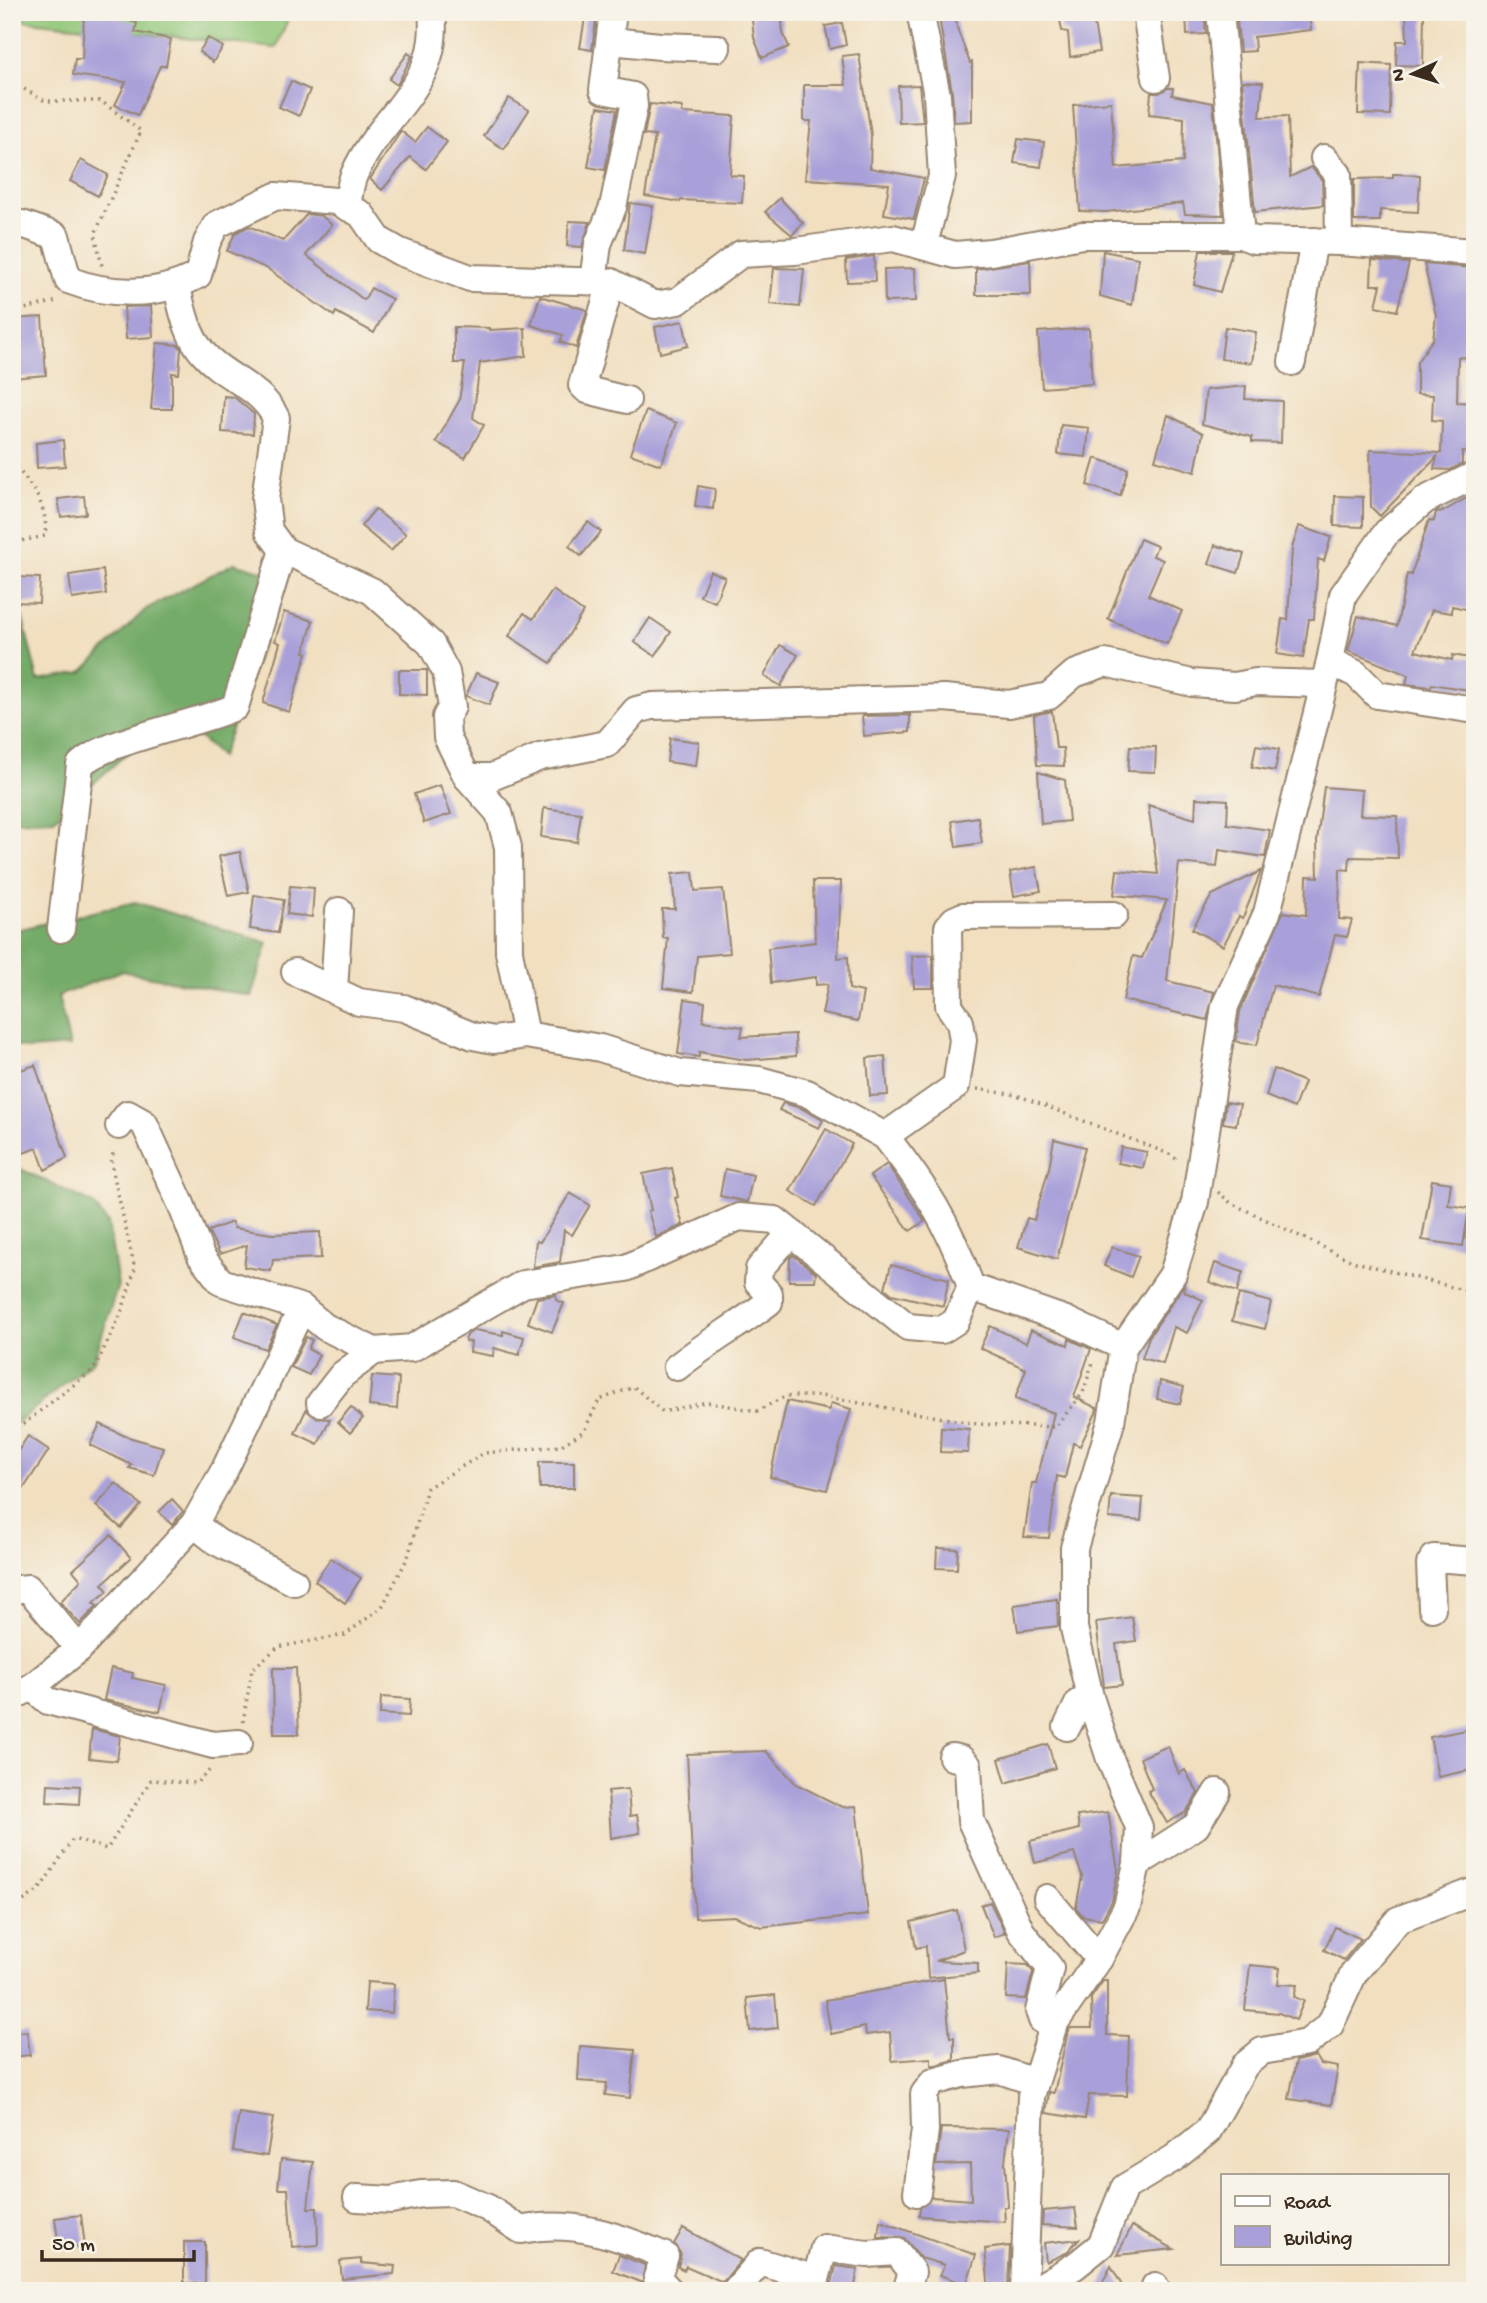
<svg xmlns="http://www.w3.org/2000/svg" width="1487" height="2303" viewBox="0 0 1487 2303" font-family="'Gochi Hand',sans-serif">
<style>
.green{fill:#90c678;stroke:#66784b;stroke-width:2}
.forest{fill:#74ab68;stroke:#586a43;stroke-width:2}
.building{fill:#a9a0d9}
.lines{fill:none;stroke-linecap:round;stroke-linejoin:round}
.minor-casing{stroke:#96846f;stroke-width:30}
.path{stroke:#96846f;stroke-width:3.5;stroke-dasharray:2 5;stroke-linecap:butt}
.minor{stroke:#fff;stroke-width:26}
</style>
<rect width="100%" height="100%" fill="#f7f3e8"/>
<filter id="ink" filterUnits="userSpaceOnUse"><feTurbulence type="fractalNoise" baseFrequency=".0143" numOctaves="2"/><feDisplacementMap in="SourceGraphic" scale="14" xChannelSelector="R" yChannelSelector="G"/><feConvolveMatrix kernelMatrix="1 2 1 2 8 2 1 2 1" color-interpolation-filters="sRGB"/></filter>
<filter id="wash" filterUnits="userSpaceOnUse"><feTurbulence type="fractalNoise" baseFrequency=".00686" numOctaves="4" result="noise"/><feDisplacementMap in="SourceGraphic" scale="28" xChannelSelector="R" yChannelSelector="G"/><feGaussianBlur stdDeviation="1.57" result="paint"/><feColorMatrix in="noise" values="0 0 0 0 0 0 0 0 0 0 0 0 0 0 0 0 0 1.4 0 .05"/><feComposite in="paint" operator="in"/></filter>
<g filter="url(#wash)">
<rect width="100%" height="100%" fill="#f1dfc0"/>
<path class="green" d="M12,12h279l-15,36 -264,-29z"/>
<g class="forest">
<path d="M234,563l52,15 -65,179 -33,-30 -51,17 -83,75 -42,2v-210l10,5 16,64 44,-8 64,-63z"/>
<path d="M135,902l133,41 -17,53 -130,-25 -63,25 12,50 -41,3 -17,-4v-114z"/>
<path d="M12,1165l80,38 16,20 10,62 -24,75 -82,67z"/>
</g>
<g id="blocks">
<g class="building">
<path d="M586,12h11l-5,38 -12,-2z"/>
<path d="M751,12h30l2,21 6,14 -27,11 -8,-21z"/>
<path d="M938,12h16l4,19 12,32 2,-1v59l-18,1 -2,-30z"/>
<path d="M1075,12h17l7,40 -29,5 -2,-25 -6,-1 -3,-16z"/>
<path d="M1186,12h18l2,22 -19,1z"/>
<path d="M1236,12h73l2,18 -57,7 1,14 -15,1z"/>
<path d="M1406,12h18l-1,54 -27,-1 1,-24h10z"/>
<path d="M84,13l25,2 28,8 -2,9 36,7 -5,27h-6l-22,49 -23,-10 11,-23 -53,-7 2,-16h7z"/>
<path d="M842,23l4,22 -16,4 -5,-23z"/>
<path d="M208,38l15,9 -10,15 -14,-10z"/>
<path d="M408,53l4,3 -15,29 -8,-6z"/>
<path d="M859,54l12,81 -1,33 54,10 -10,41 -30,-5 5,-30 -84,-5 6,-58h-7v-36h42l-4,-29z"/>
<path d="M1360,63l31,2 -1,50 -32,-1z"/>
<path d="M291,81l19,9 -11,26 -20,-9z"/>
<path d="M1242,81l21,1 -3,35 28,-1 2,61 21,-10 11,13 1,25 -68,7z"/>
<path d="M919,85l4,37 -24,1 -1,-37z"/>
<path d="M1168,88h5l-1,7 41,8 10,112 -38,-1 -2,-11 -77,9 -26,-1 -7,-106 38,-3 5,66 67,-6 1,-44 -35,-4 2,-21h8z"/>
<path d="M509,98l20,12 -25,39 -20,-13z"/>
<path d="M650,104l32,3v6l52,3 -4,59 14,1 -2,27 -61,-3 -1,2 -35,-6 10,-60 -11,-1z"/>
<path d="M598,107l19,3 -12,60 -17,-3z"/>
<path d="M427,127l20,15 -21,27 -16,-12 -28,33 -12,-11 31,-48 14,11z"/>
<path d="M1018,139l26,3 -3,25 -27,-4z"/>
<path d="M81,160l27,15 -10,21 -28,-15z"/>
<path d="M1393,174l27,1 -2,37 -38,-2v11h-26v-42l39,-1z"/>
<path d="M780,198l23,25 -11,12 -27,-23z"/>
<path d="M630,203l23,3 -8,48 -21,-4z"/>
<path d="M307,214l15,2 10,9 -26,30 58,45 7,-12 21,11 -18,34 -38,-21 -2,4 -66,-47 -41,-18 8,-18 14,-7 34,15z"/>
<path d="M569,221l21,1 -8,25 -15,-1z"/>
<path d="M1103,251l35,7 -6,47 -32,-9z"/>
<path d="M1200,251h32l-12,41 -26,-7z"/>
<path d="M874,256l1,25 -28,1 -1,-22z"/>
<path d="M1372,260l37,3 -12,48 -21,-5 5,-21h-10z"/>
<path d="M1030,261l1,34h-55v-26z"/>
<path d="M1424,264l51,4v90l-17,-1 -1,45 18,1v50l-13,-1v12l-12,6 -16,-1 3,-12 -57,59 -9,-9 -1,-57 71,3 1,-32 -10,-1 1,-25 -16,-1v-32l16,-23 3,-24z"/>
<path d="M774,268l30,1 -4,38 -30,-3z"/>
<path d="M915,268l1,33 -31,1 -1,-33z"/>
<path d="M540,296l47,14 -11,38 -16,-6 3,-7 -32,-10z"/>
<path d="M151,306l2,31 -27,2 -2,-32z"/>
<path d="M42,317l4,58 -34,3v-59z"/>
<path d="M683,321l5,25 -28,7 -5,-26z"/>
<path d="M454,327l35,1v2l36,-2 1,28 -46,7 -7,55 11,7 -19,33 -29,-16 23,-41 6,-38h-11z"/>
<path d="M1225,327l31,5 -4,31 -31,-4z"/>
<path d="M1089,328l3,56 -50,4 -4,-56z"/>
<path d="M157,343l22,2 2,4 -2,25 -7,-1v36h-21z"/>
<path d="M1246,386l-1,13 37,2 -1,42 -29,-1v-5l-50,-13 4,-34z"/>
<path d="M224,396l10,1 20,17 -1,20 -31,-2z"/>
<path d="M646,411l31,12 -16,42 -31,-11z"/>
<path d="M1168,415l35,18 -8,39 -40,-12z"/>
<path d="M1061,425l28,3 -3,29 -28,-3z"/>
<path d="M63,440l2,26 -28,2 -1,-25z"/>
<path d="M1095,458l33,11 -8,27 -33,-11z"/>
<path d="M698,486l17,3 -2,20 -18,-3z"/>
<path d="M1475,493v118l-23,-5v7l-20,-3 -17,41 37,9 1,-5 22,4v32l-43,-7 -1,3 -25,-3 2,-9 -60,-24 10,-35 39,10 10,-52 4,1 18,-55 5,1 2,-9 8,-1z"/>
<path d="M84,496l2,18 -25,3 -3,-18z"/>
<path d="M1335,496l28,1v30l-29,-1z"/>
<path d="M375,509l31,25 -15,17 -30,-25z"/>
<path d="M588,522l13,10 -20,24 -12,-10z"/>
<path d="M1299,526l32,11 -7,24 -6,-2 -4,60h-5l-6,39 -26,-4 5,-35 6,1 4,-72z"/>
<path d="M1140,539l17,7 -4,10 10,4 -15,35 34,16 -15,33 -59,-25z"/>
<path d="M1215,545l29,9 -6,19 -29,-9z"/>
<path d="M103,570l3,24 -34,5 -3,-24z"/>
<path d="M710,571l15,6 -10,25 -15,-6z"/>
<path d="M15,577l25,1 -1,25 -25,-1z"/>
<path d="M553,590l30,22 -32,51 -42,-27 15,-23 9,6z"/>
<path d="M284,612l29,9 -9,31 3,1 -18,59 -26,-9 17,-60 -5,-2z"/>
<path d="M650,618l21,14 -16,24 -21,-14z"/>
<path d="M780,645l18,10 -17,31 -17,-10z"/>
<path d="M399,670h28v25l-28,-1z"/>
<path d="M476,673l23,9 -10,23 -23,-9z"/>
<path d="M1052,711l4,37h7l1,18 -27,-1 -3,-50z"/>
<path d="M910,715v17l-46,4 -2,-20z"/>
<path d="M670,738l29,4 -3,24 -29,-4z"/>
<path d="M1256,745l23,4 -4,22 -23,-4z"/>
<path d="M1130,746l26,1 -1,25 -27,-1z"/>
<path d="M1038,772l27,8 4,41 -28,3z"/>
<path d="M440,785l11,29 -27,9 -10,-29z"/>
<path d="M1324,787l38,3 -2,25 37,1 1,42 -48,-1 -1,13 -9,-1 -1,50 13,1 -5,17 -12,-2 -16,62 -46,-12 -16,60 -16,-2 -5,-2 4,-30 43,-99 23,3 1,-39 11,1 -1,-36z"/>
<path d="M1196,798l32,2 -1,24 43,6 -5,27 -46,-7 -2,17 -38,-4 -12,118 47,11 -7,28 -84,-20 10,-44 9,2 25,-58 -53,-5 3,-25 41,4 -10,-69 47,14z"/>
<path d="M544,808l37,5 -4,29 -36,-5z"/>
<path d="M978,817l4,26 -26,4 -4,-26z"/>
<path d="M240,852l9,40 -21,4 -9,-40z"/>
<path d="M1036,867l5,24 -27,5 -4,-24z"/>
<path d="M1261,871l-18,47 -4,-2 -16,30 -31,-17 20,-34z"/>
<path d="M693,872l2,19 28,-2 7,64 -33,3 -4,36 -30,-4 5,-50h-5l-1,-29h13l-3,-35z"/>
<path d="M813,881h28l-3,77 10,-1 1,32 14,3 -5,29 -36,-7 6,-30 -12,1v-8l-45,6 -3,-35 47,-6z"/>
<path d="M290,886l24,2 -2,29 -25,-3z"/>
<path d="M254,895l30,5 -6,33 -28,-4z"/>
<path d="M933,955v33h-19l-2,-32z"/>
<path d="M685,999l20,3 -2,19 40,6 -2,10 54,-3 1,22 -50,4 -47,-8v5l-21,-3z"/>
<path d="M885,1056l3,39 -18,1 -3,-38z"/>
<path d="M35,1065l32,93 -22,12 -8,-22 -25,9v-84z"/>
<path d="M1274,1069l30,13 -10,26 -28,-12z"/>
<path d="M1226,1102l14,2 -4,21 -13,-2z"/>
<path d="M783,1103l18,5 22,12 -4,8 -40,-18z"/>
<path d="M826,1129l26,15 -36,62 -26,-15z"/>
<path d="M1054,1139l31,8 -28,112 -39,-12 9,-29 7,2 15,-52z"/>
<path d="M1121,1147l26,5 -4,16 -25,-5z"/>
<path d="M887,1164l38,57 -15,10 -40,-55z"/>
<path d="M672,1168l6,29 -3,1 8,27 -27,12 -8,-26 3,-1 -8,-36z"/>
<path d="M725,1169l28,6 -6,27 -27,-6z"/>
<path d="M1432,1180l19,3 -3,22 21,3 -6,38 -41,-6z"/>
<path d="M570,1193l20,12 -18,30 -8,-5 -4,32 -27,5 3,-26 4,1z"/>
<path d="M232,1222l2,6 38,6 48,-2 1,26 -48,2 -2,11 -27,-4 3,-22 -27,9 -12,-23z"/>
<path d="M1112,1247l27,9 -8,21 -27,-11z"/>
<path d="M793,1255l23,18 -1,8h-26l1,-23z"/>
<path d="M1215,1263l28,9 -6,20 -28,-10z"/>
<path d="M891,1265l58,14 -6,27 -51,-12 -7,-6z"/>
<path d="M1184,1285l1,7 18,8 -16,33 -13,-6 -11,37 -21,-6 7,-21z"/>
<path d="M1239,1294l32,8 -6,27 -33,-8z"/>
<path d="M556,1295v5l8,3 -12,29 -24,-9 9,-25z"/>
<path d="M244,1312l33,13 -12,24 -31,-12z"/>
<path d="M990,1326l36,17 5,-13 37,15 1,-6 22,10 -17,48 23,11 -1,5 -16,33 -7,-3 -8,35 -8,-2 -8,62 -25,-1 8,-54h4l18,-70 -39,-14 11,-30 -46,-21z"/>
<path d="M474,1330l29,5v-4l21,6 -5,18 -25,-7 -1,8 -23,-4 1,-10 -6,-1 2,-6z"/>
<path d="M306,1337l6,3 -4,9 11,6 -10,20 -18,-8z"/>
<path d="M372,1376l27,2 -2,31 -28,-3z"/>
<path d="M1160,1381l24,6 -4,17 -23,-5z"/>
<path d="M787,1401l42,9 2,-7 20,6 -24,81 -57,-13z"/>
<path d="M351,1407l12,11 -13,15 -12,-11z"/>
<path d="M306,1410l11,8 13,1 -12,25 -23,-11z"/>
<path d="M100,1424l25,12 38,11 -9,28 -25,-7 3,-3 -42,-20z"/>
<path d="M941,1427l28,2 -1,24 -28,-1z"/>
<path d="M28,1436l21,14 -37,56v-46z"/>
<path d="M539,1462h35v26h-34z"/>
<path d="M116,1483l25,22 -20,23 -25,-22z"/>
<path d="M1111,1496l32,2 -2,23 -32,-3z"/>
<path d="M172,1499l11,12 -11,14 -13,-13z"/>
<path d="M111,1535l20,23 -29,26 6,7 -15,12 4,3 -17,18 -20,-22 21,-22 -8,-10z"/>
<path d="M937,1548l21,1 -1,20 -21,-1z"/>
<path d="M331,1558l30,20 -16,25 -30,-22z"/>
<path d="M1057,1599l1,27 -40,5 -4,-26z"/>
<path d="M1132,1617l4,24 -20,3 6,41 -18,2 -8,-65z"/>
<path d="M111,1668l22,5 -1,5 34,7 -6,27 -56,-12z"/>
<path d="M273,1668h23l3,66h-25z"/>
<path d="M381,1697l29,2 -1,17 -29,-2z"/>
<path d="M92,1729l28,7 -3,25 -28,-3z"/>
<path d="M1471,1729l4,40 -37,8 -8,-40z"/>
<path d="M1048,1744l7,24 -49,15 -7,-24z"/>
<path d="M1168,1746l11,28 6,-4 13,23 -12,19 -19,11 -19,-32 4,-2 -12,-31z"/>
<path d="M766,1751l30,33 46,23 14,-1 12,109 -107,12 -27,-11 -39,2 -8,-164z"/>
<path d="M48,1784l32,2 -1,18 -32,-2z"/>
<path d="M628,1789l2,27 7,-1 3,18 -29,5 -3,-47z"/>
<path d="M1108,1812l10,58 -6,31 -10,18 -19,-3 -7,-8 6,-32 -8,-23 -39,10 -5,-22 49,-12 -2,-13z"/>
<path d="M990,1902l15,31 -11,4 -13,-32z"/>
<path d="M957,1910l7,40 -28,11 42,2v10l-50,5 -2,-32 -10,2 -5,-26z"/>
<path d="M1335,1927l26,12 -17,21 -20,-10z"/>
<path d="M1008,1964l20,1 5,7 -7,27 -20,-1z"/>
<path d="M1250,1965l30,3 -2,16 19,1 -3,12 10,4 -8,19 -17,-7 -34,-3z"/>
<path d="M944,1979l6,58h4v23l-18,5h-5v-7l-39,3 -2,-29 -24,3 -1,-8 -34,7 -6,-34z"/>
<path d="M1103,1981h4v54l22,1 -2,60 -38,-1 -4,24 -39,-6 3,-21 5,1 14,-62 3,-3h21l-1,-30z"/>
<path d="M367,1982l27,2 -2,29 -27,-2z"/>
<path d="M775,1995l3,33 -28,3 -3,-33z"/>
<path d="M27,2031l3,24 -18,2v-24z"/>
<path d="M580,2046l55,4 -5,48 -25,-3 2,-12 -29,-2z"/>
<path d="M1316,2056l5,8 17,3 -7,38 -42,-6 7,-38z"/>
<path d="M239,2113l34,5 -6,38 -34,-5z"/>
<path d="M941,2128l68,1 -4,33 3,45h-4l1,15 -86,-6 1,-8 12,-11 39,3 -1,-36 -34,1z"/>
<path d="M281,2159l32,3 -5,46h9l1,37 -26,2 -4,-58h-10z"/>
<path d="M1075,2208l3,19 -36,-2 1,-14z"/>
<path d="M81,2215l4,31 -26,3 -4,-31z"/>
<path d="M880,2221l96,34 -10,30 -26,-10 4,-10 -23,-7 -17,-20 -26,-1z"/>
<path d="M1132,2226l42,23 -57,6z"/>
<path d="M683,2228l58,32 -18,22 -37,-16 -2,4 -6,-3 3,-13 -7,-10z"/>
<path d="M1079,2239l-13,14 -20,9 -2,-19z"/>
<rect x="184" y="2242" width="21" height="41"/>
<path d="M1010,2246l-2,42 -19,2 -4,-41z"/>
<path d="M619,2255l26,10 -2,18 -30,-12z"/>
<path d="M361,2259v4l34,3 -1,8 -52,5 -2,-18z"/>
<path d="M836,2266l22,3 -4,22 -23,-5z"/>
<path d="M1111,2266l14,25h-27z"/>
</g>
</g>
</g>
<g filter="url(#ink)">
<use href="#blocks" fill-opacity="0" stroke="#96846f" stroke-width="2"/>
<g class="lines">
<g class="minor-casing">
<g id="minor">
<path d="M920,12l17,83 5,81 -18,68"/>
<path d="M1146,12l10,66"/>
<path d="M1220,12l21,223"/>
<path d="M611,41l49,5 57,2"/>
<path d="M1324,158l14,16 1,68"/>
<path d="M347,207c2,-11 3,-23 7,-32 26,-61 87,-88 78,-163"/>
<path d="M12,225l10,-1 34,12 12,44c42,16 90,17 130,-5l9,-33 9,-17 60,-29 60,5 25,13 18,26 21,12 70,26 141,4 44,23 23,-4 63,-47 54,-3 98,-13 62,17 36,-3 91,-17h159l13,5 85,2 136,10"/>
<path d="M593,282l5,-38 15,-37 21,-101 -1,-10 -30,-6 10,-78"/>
<path d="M611,282l-29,103 5,5 40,10"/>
<path d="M177,287c5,22 10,48 26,66 21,25 58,33 73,65l-11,81 4,32 14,19 89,41 59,53 15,28 6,35 -6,10 1,20 20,40h25l48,-20 67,-13 29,-34 16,-4 292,-8 65,6 40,-8 25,-22 31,-11 87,20 43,3 21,-4 68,2"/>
<path d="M1292,362l22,-121"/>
<path d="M1330,661l26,13 21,21 98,15"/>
<path d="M467,777l32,36 9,34 1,105 17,83"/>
<path d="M61,929l19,-164c22,-24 118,-41 155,-58l48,-157"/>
<path d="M295,972l64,30 45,6 69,28 21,4 32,-5 74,13 80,25 79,7 48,13 78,43 71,-50 7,-46 -3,-18 -11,-16 -1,-79 6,-7 9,-4 151,-1"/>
<path d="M334,990l5,-79"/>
<path d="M119,1126l9,-12 16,9 37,81 20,52 20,26 81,26 23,19 49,24 38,-3 111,-64 103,-16 113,-51 36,3 133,107 34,3 14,-9 15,-34 95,33 57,27"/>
<path d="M885,1136c42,54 63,86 86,151"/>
<path d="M677,1367c30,-24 62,-42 92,-65v-8l-11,-12 1,-13 32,-36"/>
<path d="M320,1403l22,-28 32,-24"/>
<path d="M194,1524l23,18 77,40"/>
<path d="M12,1590l16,-2 51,61"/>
<path d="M1432,1608l-2,-44 4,-6 41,3"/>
<path d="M32,1687l16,14 165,44 26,-2"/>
<path d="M12,1697l20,-10 47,-38 115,-125 31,-55 77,-161"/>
<path d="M1067,1727l12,-25 11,-5"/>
<path d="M952,1757l9,2 7,7 3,55 50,110 29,37 -11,43 3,9 12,4"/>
<path d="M1137,1864l59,-38 21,-34"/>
<path d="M1047,1898l52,61"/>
<path d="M917,2193l8,-63 -1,-36 9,-12 29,-8 37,-4 36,12"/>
<path d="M357,2198l34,2 30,-6 32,-1 35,15 33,22c51,-11 98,6 144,26l-8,21 13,14"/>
<path d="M1155,2286l2,5"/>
<path d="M735,2291l25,-29 56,17"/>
<path d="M813,2291l11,-43 43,6 30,-2 15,20 -6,19"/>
<path d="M1024,2291l7,-195 23,-72 45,-65 28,-52 10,-43 2,-37 -29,-68 -20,-62 -16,-69v-80l37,-126 12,-75 50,-73 22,-72 30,-196 42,-93 63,-252 13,-66 44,-63 38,-32 50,-25"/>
<path d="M1033,2291l42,-25 26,-21 23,-57 50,-30 34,-27 37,-66 17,-14 45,-8 23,-18 24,-52 44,-53 77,-29"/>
</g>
</g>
<g class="path">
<path d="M12,82l33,19h56l40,30 -46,103 7,32"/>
<path d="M12,312l46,-11"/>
<path d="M12,462c19,23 37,43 33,74l-33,7"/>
<path d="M977,1089l40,6 152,59 10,7"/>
<path d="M1218,1192l13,11 121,58 123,32"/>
<path d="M12,1433l82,-64 27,-55 14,-45 -24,-106 3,-14"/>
<path d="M243,1722l9,-53 26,-22 67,-12 37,-28 26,-50 19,-69 57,-35 76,-7 24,-15 15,-31 35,-13 29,25 43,-10 51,9 29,-15h35l156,28 78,3 28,-34 11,-34"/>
<path d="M12,1909l27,-19 34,-51 34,10 44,-69 45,3 17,-16"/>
</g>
<use href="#minor" class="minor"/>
</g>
</g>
<rect width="1487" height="2303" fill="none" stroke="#f7f3e8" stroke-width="42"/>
<rect x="1221" y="2174" width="228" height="91" fill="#f7f3e8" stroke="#aca397" stroke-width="2"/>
<rect x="1235" y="2196" width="35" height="10" fill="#ffffff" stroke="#aca397" stroke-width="2"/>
<text x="1284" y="2208" font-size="21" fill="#3b2a1e">Road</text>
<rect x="1235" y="2226" width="35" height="21" fill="#a9a0d9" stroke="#aca397" stroke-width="2"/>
<text x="1284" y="2244" font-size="21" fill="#3b2a1e">Building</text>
<g transform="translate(1413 74) rotate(266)" stroke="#f7f3e8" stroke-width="5" paint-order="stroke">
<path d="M0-5L12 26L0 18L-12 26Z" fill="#3b2a1e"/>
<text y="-10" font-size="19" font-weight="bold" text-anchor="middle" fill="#3b2a1e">N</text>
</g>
<path d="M42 2250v10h152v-10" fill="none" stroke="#3b2a1e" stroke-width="3.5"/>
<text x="52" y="2250" font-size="21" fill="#3b2a1e" stroke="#f7f3e8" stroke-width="5" paint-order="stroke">50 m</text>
</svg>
